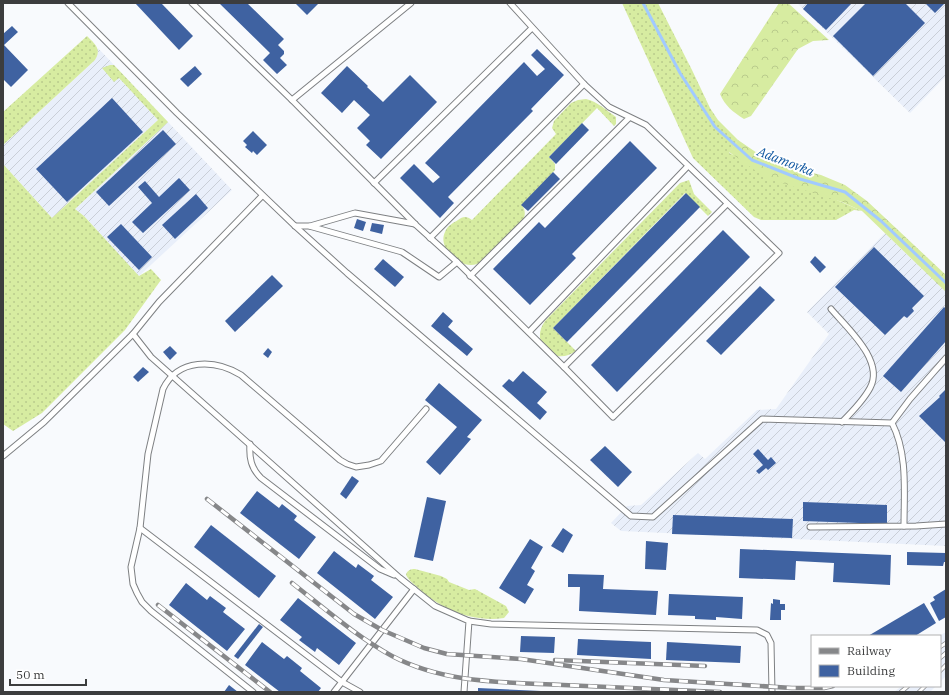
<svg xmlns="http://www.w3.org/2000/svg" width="949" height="695" viewBox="0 0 949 695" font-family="'IBM Plex Serif',serif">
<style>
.built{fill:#e9effa}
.industrial{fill:url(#industrial-furrows)}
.grass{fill:url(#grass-dots)}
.forest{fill:url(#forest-crowns)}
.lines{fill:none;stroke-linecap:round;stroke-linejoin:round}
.stream{stroke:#a1caff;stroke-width:3}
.building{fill:#3f62a1}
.service-casing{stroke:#7e8083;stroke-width:7}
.service{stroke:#fff;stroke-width:5}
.rail-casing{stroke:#868789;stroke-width:4.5}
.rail{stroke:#fff;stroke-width:3;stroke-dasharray:9;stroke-linecap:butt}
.labels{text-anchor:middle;stroke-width:4;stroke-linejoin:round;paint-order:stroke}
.water-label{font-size:13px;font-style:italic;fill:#0a539e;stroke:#fff}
</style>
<defs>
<pattern id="industrial-furrows" width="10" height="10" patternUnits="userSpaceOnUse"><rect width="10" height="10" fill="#e9effa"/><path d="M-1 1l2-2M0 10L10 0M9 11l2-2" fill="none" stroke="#c9ced7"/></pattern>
<pattern id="grass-dots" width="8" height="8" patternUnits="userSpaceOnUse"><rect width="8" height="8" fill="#d7eca1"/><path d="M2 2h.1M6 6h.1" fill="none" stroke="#b9cb8c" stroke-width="1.8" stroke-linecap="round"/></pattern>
<pattern id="forest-crowns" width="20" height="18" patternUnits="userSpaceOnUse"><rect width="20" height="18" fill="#d7eca1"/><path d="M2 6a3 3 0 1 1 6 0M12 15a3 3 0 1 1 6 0" fill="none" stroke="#b9cb8c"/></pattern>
</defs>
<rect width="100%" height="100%" fill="#f8fafd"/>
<g class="built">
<path d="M946,632v44l-6,6 -1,-46z"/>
<path d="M902,686h34l-6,6h-36z"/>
</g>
<g class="industrial">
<path d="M797,3h149v73l-36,37z"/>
<path d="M98,48l16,17h-4l4,16 5,-3 39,42 -106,98 -49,-54v-19l92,-85 3,-8z"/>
<path d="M168,122l64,68 -93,86 -55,-60 -9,-7z"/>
<path d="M885,233l61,59v254l-325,-15 -10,-8 16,-17 14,-1 57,-52 7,6 52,-49 19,-1 53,-75 -22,-22z"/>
</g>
<g class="grass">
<path d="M622,3h36l34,67 18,38 8,12 20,20 -9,13 133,58 -8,-1 -18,10h-75l-7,-3 -61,-59z"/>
<path d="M87,36c8,8 15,13 8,24l-92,85v-33z"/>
<path d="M110,65h4l54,57 -93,87 9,7 55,60 12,-7 10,11 -36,50 -83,83 -29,18 -10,-7v-260l49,54 106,-98 -39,-42 -5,4 -12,-14z"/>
<path d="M586,99c12,3 20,11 30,18v7l-2,2 -17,-18 -48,49 6,7v6l-33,35c3,5 4,9 1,15 -9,9 -37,41 -46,44 -17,6 -40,-16 -32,-32 2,-6 8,-9 13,-12 5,-4 9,-4 14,0l84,-86 -4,-6 2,-7 17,-18 7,-3z"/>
<path d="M689,180l5,14 18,18 -4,4 -23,-23 -132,135 23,23c-22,16 -47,-8 -31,-30l135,-138z"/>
<path d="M415,569l26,7 6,3 2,3 20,8 6,-1 31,17 3,6 -5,6c-32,5 -66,-10 -88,-32 -4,-3 -8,-7 -10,-11 1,-5 5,-6 9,-6z"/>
</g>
<g class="forest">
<path d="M779,3h9l41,37 -16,1 -15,8 -47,67 -7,3c-11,-7 -19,-13 -24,-25z"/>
<path d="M738,140l25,17 30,11 28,7 24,10 22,16 79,74v17l-84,-81 -20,-9 -76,-24 -37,-26z"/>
</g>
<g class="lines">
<path class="stream" d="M643,3l37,70 35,54 37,33 48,19 45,13 36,29 65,62"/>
</g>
<g class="building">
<path d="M135,3h26l32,33 -14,14z"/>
<path d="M219,3h28l37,36 -6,6 6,6v3l-4,4 7,7 -10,9 -14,-14 7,-7z"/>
<path d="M295,3h24l-12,12z"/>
<path d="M808,3h44l-26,27 -23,-21z"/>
<path d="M866,3h39l20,20 -52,53 -40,-40z"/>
<path d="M925,3h20l-10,10z"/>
<path d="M12,26l6,6 -14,13 24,25 -17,17 -8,-8v-45z"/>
<path d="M537,49l27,26 -33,34 2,2 -85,86 6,6 -14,15 -40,-40 14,-14 19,19 7,-6 -15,-14 99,-101 13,14 8,-7 -14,-14z"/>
<path d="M195,66l7,8 -14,13 -8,-8z"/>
<path d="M347,66l21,20 -1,1 16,15 27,-27 27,27 -56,57 -15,-14 4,-4 -13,-13 13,-13 -16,-15 -12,13 -21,-20z"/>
<path d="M112,98l31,34 -76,70 -31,-33z"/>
<path d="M582,123l7,7 -33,34 -7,-7z"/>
<path d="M163,130l13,14 -67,62 -13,-14z"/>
<path d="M253,131l14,14 -10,10 -4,-4 -1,2 -7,-6 2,-2 -4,-4z"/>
<path d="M630,141l27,27 -85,86 4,4 -46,47 -37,-36 46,-47 6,6z"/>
<path d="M553,172l7,7 -32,32 -7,-6z"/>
<path d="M179,178l11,12 -47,43 -11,-11 20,-19 -14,-16 7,-6 14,16z"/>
<path d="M686,193l14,14 -133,135 -14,-14z"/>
<path d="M196,194l12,14 -33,31 -13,-14z"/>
<path d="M357,219l9,3 -3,9 -9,-3z"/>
<path d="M372,223l12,2 -2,9 -12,-3z"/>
<path d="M121,224l31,33 -13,13 -32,-33z"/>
<path d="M723,230l27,27 -133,135 -26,-27z"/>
<path d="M874,247l50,49 -12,12 2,3 -7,7 -3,-2 -19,19 -50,-48z"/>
<path d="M815,256l11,11 -6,6 -10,-11z"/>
<path d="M383,259l21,18 -9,10 -21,-18z"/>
<path d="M272,275l11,11 -48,46 -10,-11z"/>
<path d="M760,286l15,14 -54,55 -15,-14z"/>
<path d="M944,307l2,2v32l-45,51 -18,-16z"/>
<path d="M443,312l10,9 -5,6 25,22 -6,7 -36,-30z"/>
<path d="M170,346l7,7 -7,7 -7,-8z"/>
<path d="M268,348l4,4 -4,6 -5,-4z"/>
<path d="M143,367l6,5 -11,10 -5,-5z"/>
<path d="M523,371l24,21 -10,11 10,9 -7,8 -38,-34 7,-7 4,3z"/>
<path d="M439,383l43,37 -15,17 4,2 -31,36 -14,-13 31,-35 -32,-27z"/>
<path d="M946,389v54l-27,-27 21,-19 -1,-1z"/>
<path d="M605,446l27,26 -14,15 -28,-27z"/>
<path d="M758,449l10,11 3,-3 5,6 -8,7 -2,-2 -7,6 -3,-3 7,-6 -10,-11z"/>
<path d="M352,476l7,5 -13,18 -6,-5z"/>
<path d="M257,491l22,17 3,-4 15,12 -3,4 22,17 -17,22 -59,-46z"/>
<path d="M427,497l19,4 -13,60 -19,-4z"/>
<path d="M803,502l84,3v19l-84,-3z"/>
<path d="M673,515l120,4 -1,19 -120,-4z"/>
<path d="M211,525l65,51 -17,22 -65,-51z"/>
<path d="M563,528l10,7 -10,18 -12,-7z"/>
<path d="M530,539l13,8 -12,21 4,3 -8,14 7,4 -9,15 -26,-16z"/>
<path d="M646,541l22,2 -2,27 -21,-1z"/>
<path d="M740,549l151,6 -1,30 -57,-3 1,-19 -38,-2 -1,19 -56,-2z"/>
<path d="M334,551l22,17 2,-4 16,12 -3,4 22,17 -18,22 -58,-46z"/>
<path d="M907,552l39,1v9h-2l-1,4 -36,-1z"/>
<path d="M568,574l36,1 -1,14 55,2 -2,24 -77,-4 1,-24h-12z"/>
<path d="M186,583l21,17 3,-4 16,12 -3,4 22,17 -18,22 -58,-46z"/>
<path d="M946,589v28l-7,4 -9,-18 5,-3 -2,-3z"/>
<path d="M669,594l74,3 -1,22 -26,-2v3l-21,-1v-3l-27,-1z"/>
<path d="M298,598l58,45 -17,22 -22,-17 -2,4 -16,-12 3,-3 -22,-17z"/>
<path d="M773,599l7,1v4h5v6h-4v10h-11l1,-17 2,1z"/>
<path d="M924,603l12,20 -21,13h-47z"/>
<path d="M259,624l4,3 -25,32 -4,-3z"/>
<path d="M521,636l34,1 -1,16 -34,-1z"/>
<path d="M578,639l73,3v17l-74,-4z"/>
<path d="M262,642l22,17 3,-3 15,12 -2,3 21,17 -3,4h-38l-35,-27z"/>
<path d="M667,642l74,4 -1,17 -74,-3z"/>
<path d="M229,685l9,7h-14z"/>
<path d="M478,688l63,3v1h-63z"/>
</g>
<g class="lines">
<g class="service-casing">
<g id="service">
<path d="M68,3l109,110 118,113 52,47 284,243 22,1 109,-98 130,4"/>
<path d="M192,3l100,97 124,125 41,37 107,105 49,50 166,-164 -133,-128 -37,-18 -25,-23 -74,-81"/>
<path d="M292,100l119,-97"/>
<path d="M374,183l158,-155"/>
<path d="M295,226h14l93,26 37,25 18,-15"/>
<path d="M310,226l45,-13 60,11"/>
<path d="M430,238l154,-154"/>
<path d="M470,276l159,-158"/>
<path d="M831,309c16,19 54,52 39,79 -7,13 -18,24 -28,34"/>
<path d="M529,332l159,-166"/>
<path d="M133,334l18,23 249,221 35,28 34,15 -5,71"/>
<path d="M564,367l163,-163"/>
<path d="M892,423c16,31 12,69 12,103"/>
<path d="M892,423l18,-24 36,-41"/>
<path d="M250,444c-1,14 1,24 11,34l119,91 14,6"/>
<path d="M3,456l41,-34 89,-88 26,-32 103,-106"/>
<path d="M810,527l106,-1 30,-2"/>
<path d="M140,528l202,154 18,10"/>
<path d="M469,621l22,3 266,6 10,5 4,8 1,49"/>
<path d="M253,692l-102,-81 -9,-9 -5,-9 -4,-9 -2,-17 9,-39 8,-74 15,-65c15,-31 52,-30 78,-14l99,85 7,4 9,3 13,-2 12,-4 45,-52"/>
<path d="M334,692l80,-103"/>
</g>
</g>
<use href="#service" class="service"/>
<g class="rail-casing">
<g id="rail">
<path d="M207,499l147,115 28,16 42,18 23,6 74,5 143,21 128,8h32l9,-2"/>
<path d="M292,583c32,25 65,54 100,73 53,28 114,26 171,29 53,2 105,5 157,7"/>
<path d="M158,605l112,87"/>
<path d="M940,647l6,-4"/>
<path d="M940,658l6,-5"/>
<path d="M555,660l150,6"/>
<path d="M940,671l6,-6"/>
<path d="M901,692l7,-6"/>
<path d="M919,692l6,-6"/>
</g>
</g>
<use href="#rail" class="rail"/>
</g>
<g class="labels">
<g class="water-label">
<text transform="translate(786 161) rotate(21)" y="5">Adamovka</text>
</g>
</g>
<rect width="949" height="695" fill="none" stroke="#3c3d3e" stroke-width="8"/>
<rect x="811" y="635" width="130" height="52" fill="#ffffff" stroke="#b1b1b2"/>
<rect x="819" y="648" width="20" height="6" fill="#868789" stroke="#b1b1b2"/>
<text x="847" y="655" font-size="12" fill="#3c3d3e">Railway</text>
<rect x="819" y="665" width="20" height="12" fill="#3f62a1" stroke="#b1b1b2"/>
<text x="847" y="675" font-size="12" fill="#3c3d3e">Building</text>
<path d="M10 679v6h76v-6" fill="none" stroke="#3c3d3e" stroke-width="2"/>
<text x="16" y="679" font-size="12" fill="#3c3d3e" stroke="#ffffff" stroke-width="3" paint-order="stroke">50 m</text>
</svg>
